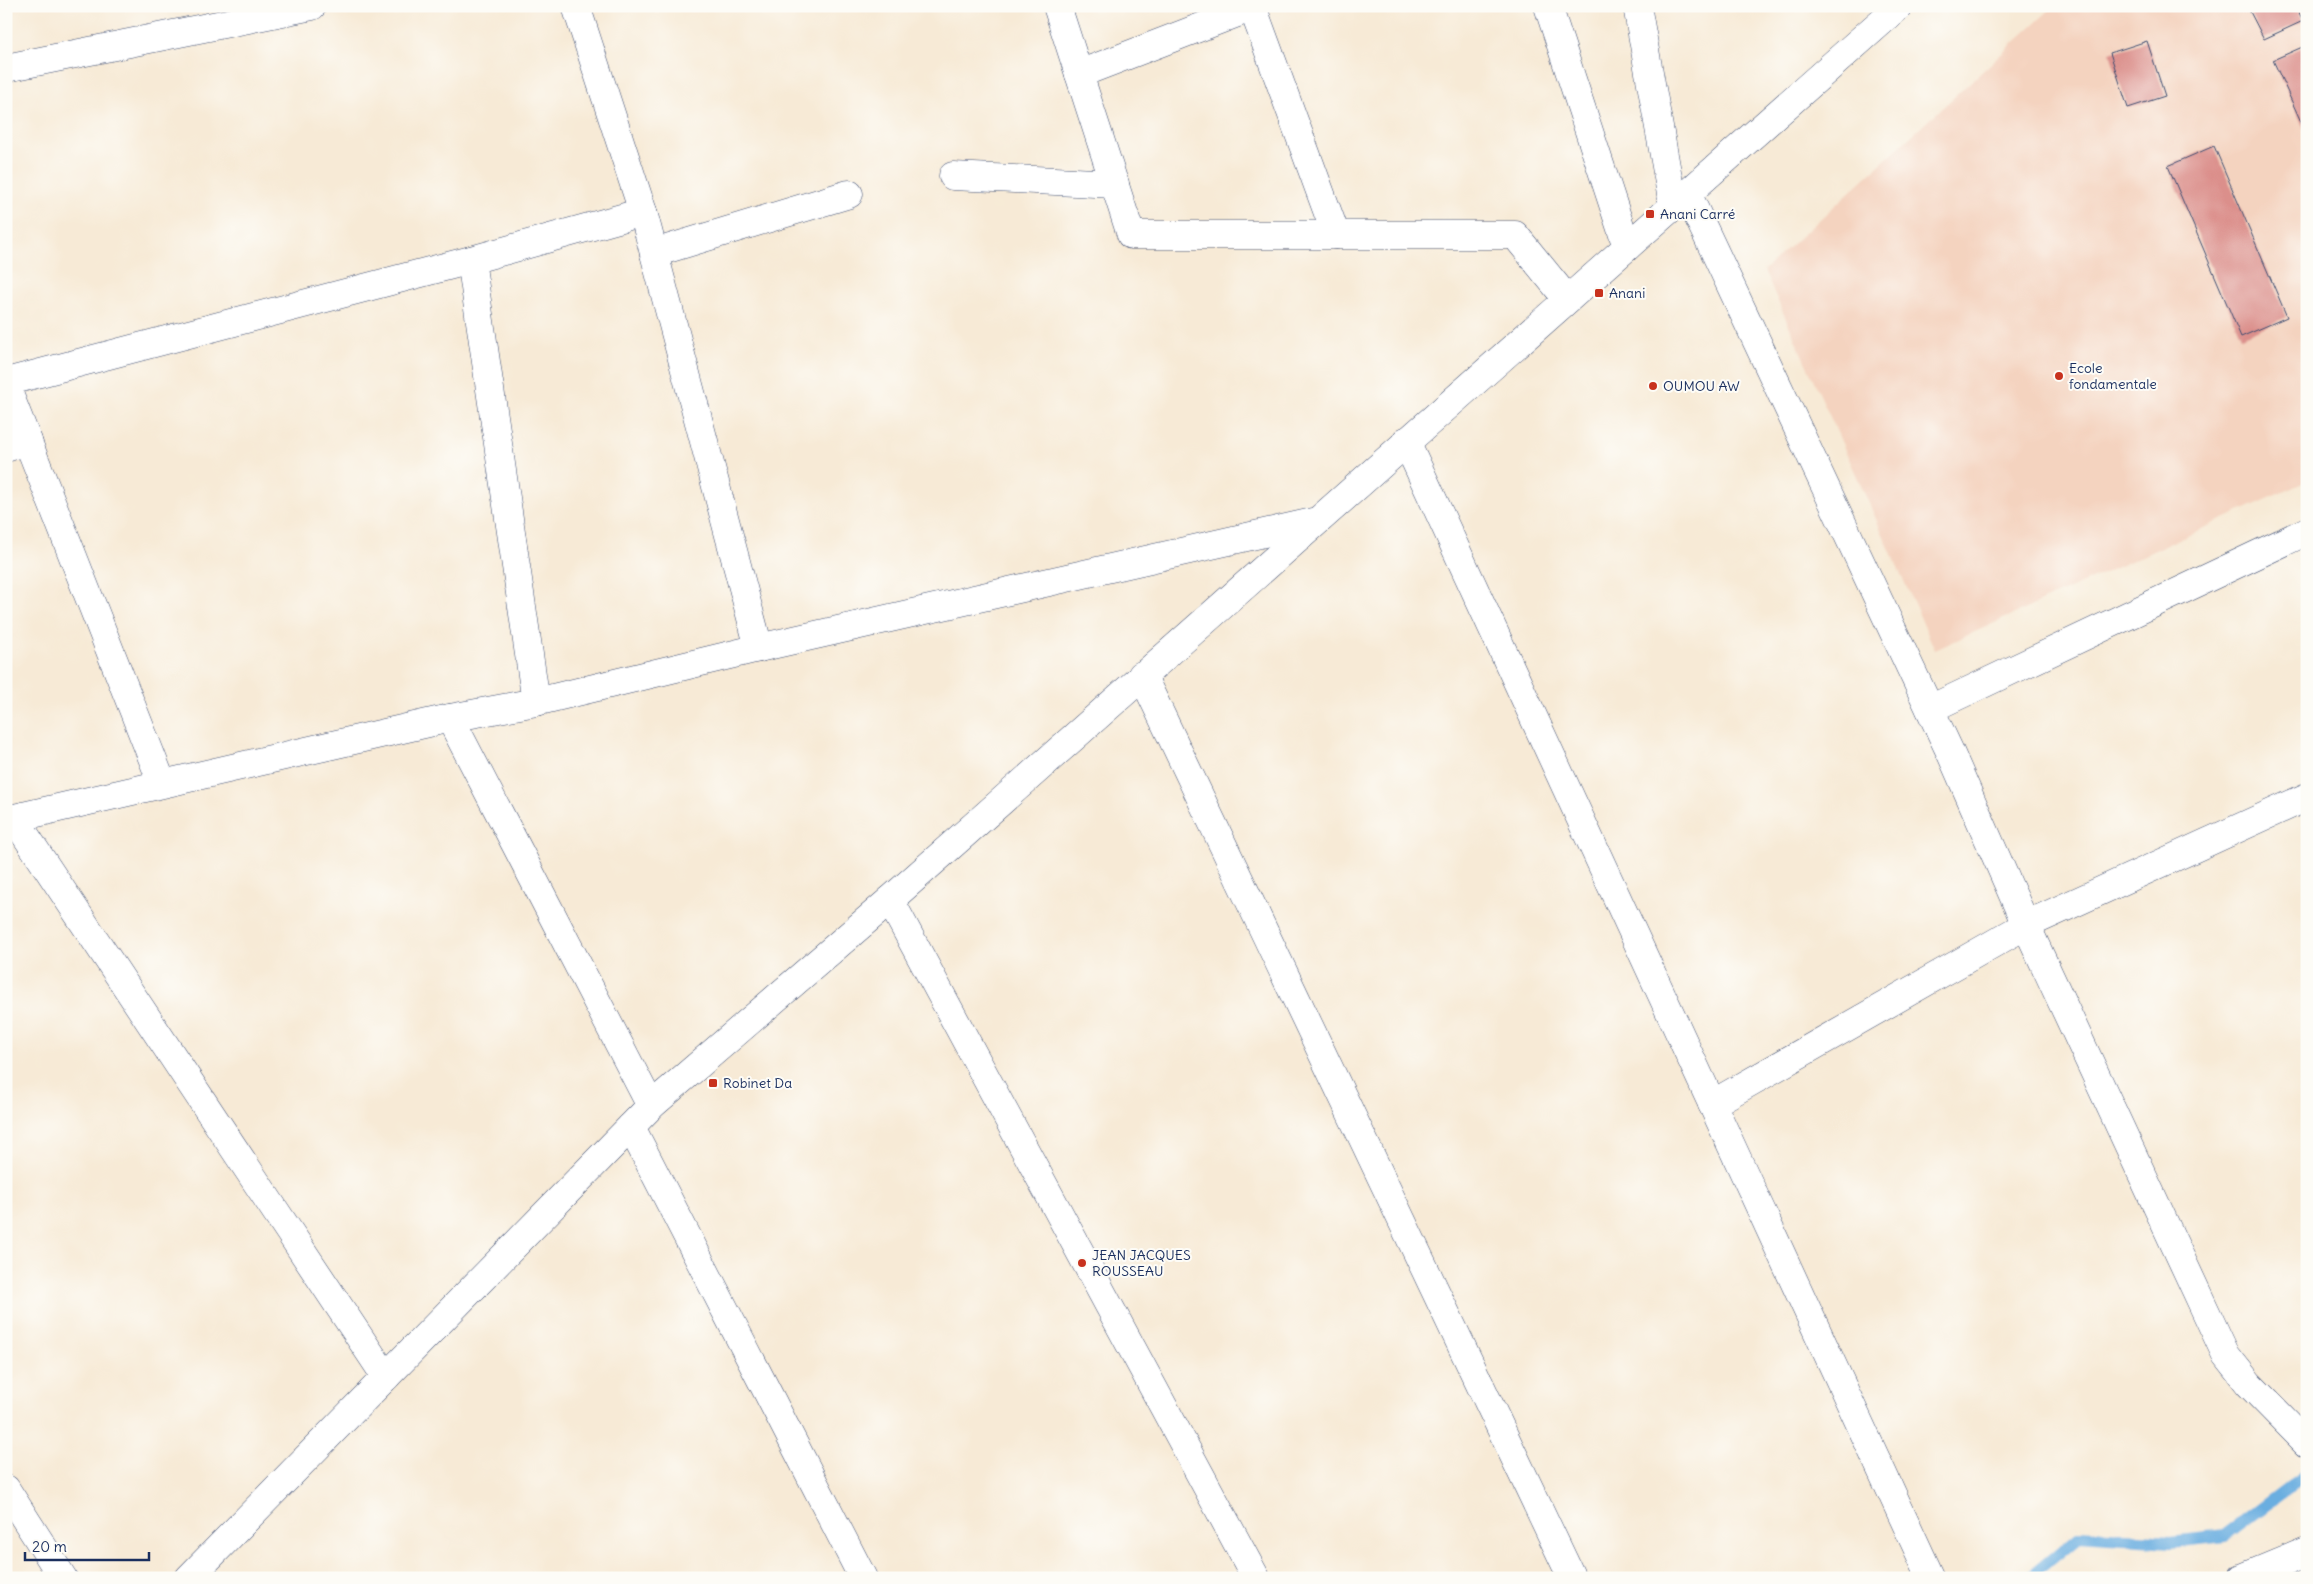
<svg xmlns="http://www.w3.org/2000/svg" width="2313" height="1584" viewBox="0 0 2313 1584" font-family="Delius,sans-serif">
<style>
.built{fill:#f4d3bf}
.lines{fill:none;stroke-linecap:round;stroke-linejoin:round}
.stream{stroke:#6aaee0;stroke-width:12}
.building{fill:#db8f8b}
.minor-casing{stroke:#3c4b70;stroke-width:29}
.minor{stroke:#fff;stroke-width:28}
.poi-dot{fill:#c8321e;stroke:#fdfcf7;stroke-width:2}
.labels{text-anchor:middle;stroke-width:4;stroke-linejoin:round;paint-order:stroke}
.poi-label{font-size:14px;fill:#1b2f5e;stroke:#fdfcf7;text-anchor:start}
</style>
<rect width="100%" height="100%" fill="#fdfcf7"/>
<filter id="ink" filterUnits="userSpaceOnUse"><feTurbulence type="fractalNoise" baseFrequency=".02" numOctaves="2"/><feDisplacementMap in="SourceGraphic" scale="10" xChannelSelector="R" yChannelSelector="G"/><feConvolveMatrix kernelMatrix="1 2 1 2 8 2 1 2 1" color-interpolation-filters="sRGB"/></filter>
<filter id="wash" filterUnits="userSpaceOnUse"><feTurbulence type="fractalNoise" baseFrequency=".0096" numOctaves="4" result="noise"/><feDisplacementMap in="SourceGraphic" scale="20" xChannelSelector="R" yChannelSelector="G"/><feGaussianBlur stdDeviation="1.12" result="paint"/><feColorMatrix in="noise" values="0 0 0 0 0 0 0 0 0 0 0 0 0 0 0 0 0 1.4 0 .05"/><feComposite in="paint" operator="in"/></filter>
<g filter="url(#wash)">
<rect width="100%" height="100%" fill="#f7ead6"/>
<path class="built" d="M2054,6h251l2,5v470l-372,169 -171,-380z"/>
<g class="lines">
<path class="stream" d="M2029,1578l50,-42 92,6 54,-6 82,-62"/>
</g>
<g id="blocks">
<g class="building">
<path d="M2247,6h49l7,15 -39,18z"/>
<path d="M2147,41l18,55 -37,12 -18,-55z"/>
<path d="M2307,45v90l-34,-75z"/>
<path d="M2214,146l73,171 -46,20 -73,-171z"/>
</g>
</g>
</g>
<g filter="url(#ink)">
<use href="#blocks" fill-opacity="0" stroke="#3c4b70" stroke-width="1"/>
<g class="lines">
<g class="minor-casing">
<g id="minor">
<path d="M576,6l67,206 116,436"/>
<path d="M1057,6l74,229h384l52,64"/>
<path d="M1252,6l84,229"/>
<path d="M1548,6l79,241"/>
<path d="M1637,6l36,199"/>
<path d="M6,68l306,-62"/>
<path d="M1079,74l174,-67"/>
<path d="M953,176l162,8"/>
<path d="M1687,193l264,561 75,171 200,430 23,29 58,59"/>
<path d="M654,253l195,-59"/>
<path d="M471,260l65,442"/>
<path d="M6,382l465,-122 172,-48"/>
<path d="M6,386l156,397"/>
<path d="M1406,441l525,1137"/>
<path d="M6,448l22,-7"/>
<path d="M1142,675l430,903"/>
<path d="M1930,709l377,-178"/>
<path d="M450,718l201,388"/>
<path d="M14,818l372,559"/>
<path d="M6,820l444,-102 86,-16 223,-54 554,-126"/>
<path d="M890,900l366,678"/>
<path d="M1712,1104l314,-179 281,-128"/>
<path d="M631,1127l232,451"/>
<path d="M6,1489l57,89"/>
<path d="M189,1578l462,-472 239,-206 1009,-894"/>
<path d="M2242,1578l65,-27"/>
</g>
</g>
<use href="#minor" class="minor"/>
</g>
</g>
<g class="poi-dot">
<rect x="1645" y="209" width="10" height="10" rx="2.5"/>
<rect x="1594" y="288" width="10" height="10" rx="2.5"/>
<circle cx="2059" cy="376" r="5"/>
<circle cx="1653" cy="386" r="5"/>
<rect x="708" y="1078" width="10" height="10" rx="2.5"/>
<circle cx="1082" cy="1263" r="5"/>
</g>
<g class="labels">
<g class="poi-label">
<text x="1660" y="219">Anani Carré</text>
<text x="1609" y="298">Anani</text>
<text x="2069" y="373">Ecole<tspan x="2069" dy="16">fondamentale</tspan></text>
<text x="1663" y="391">OUMOU AW</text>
<text x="723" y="1088">Robinet Da</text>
<text x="1092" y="1260">JEAN JACQUES<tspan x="1092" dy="16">ROUSSEAU</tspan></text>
</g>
</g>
<rect width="2313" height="1584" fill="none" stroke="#fdfcf7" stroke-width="25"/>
<path d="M25 1552v8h124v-8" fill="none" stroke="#1b2f5e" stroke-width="2.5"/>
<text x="32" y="1552" font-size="15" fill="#1b2f5e" stroke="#fdfcf7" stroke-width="4" paint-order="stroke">20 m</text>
</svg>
